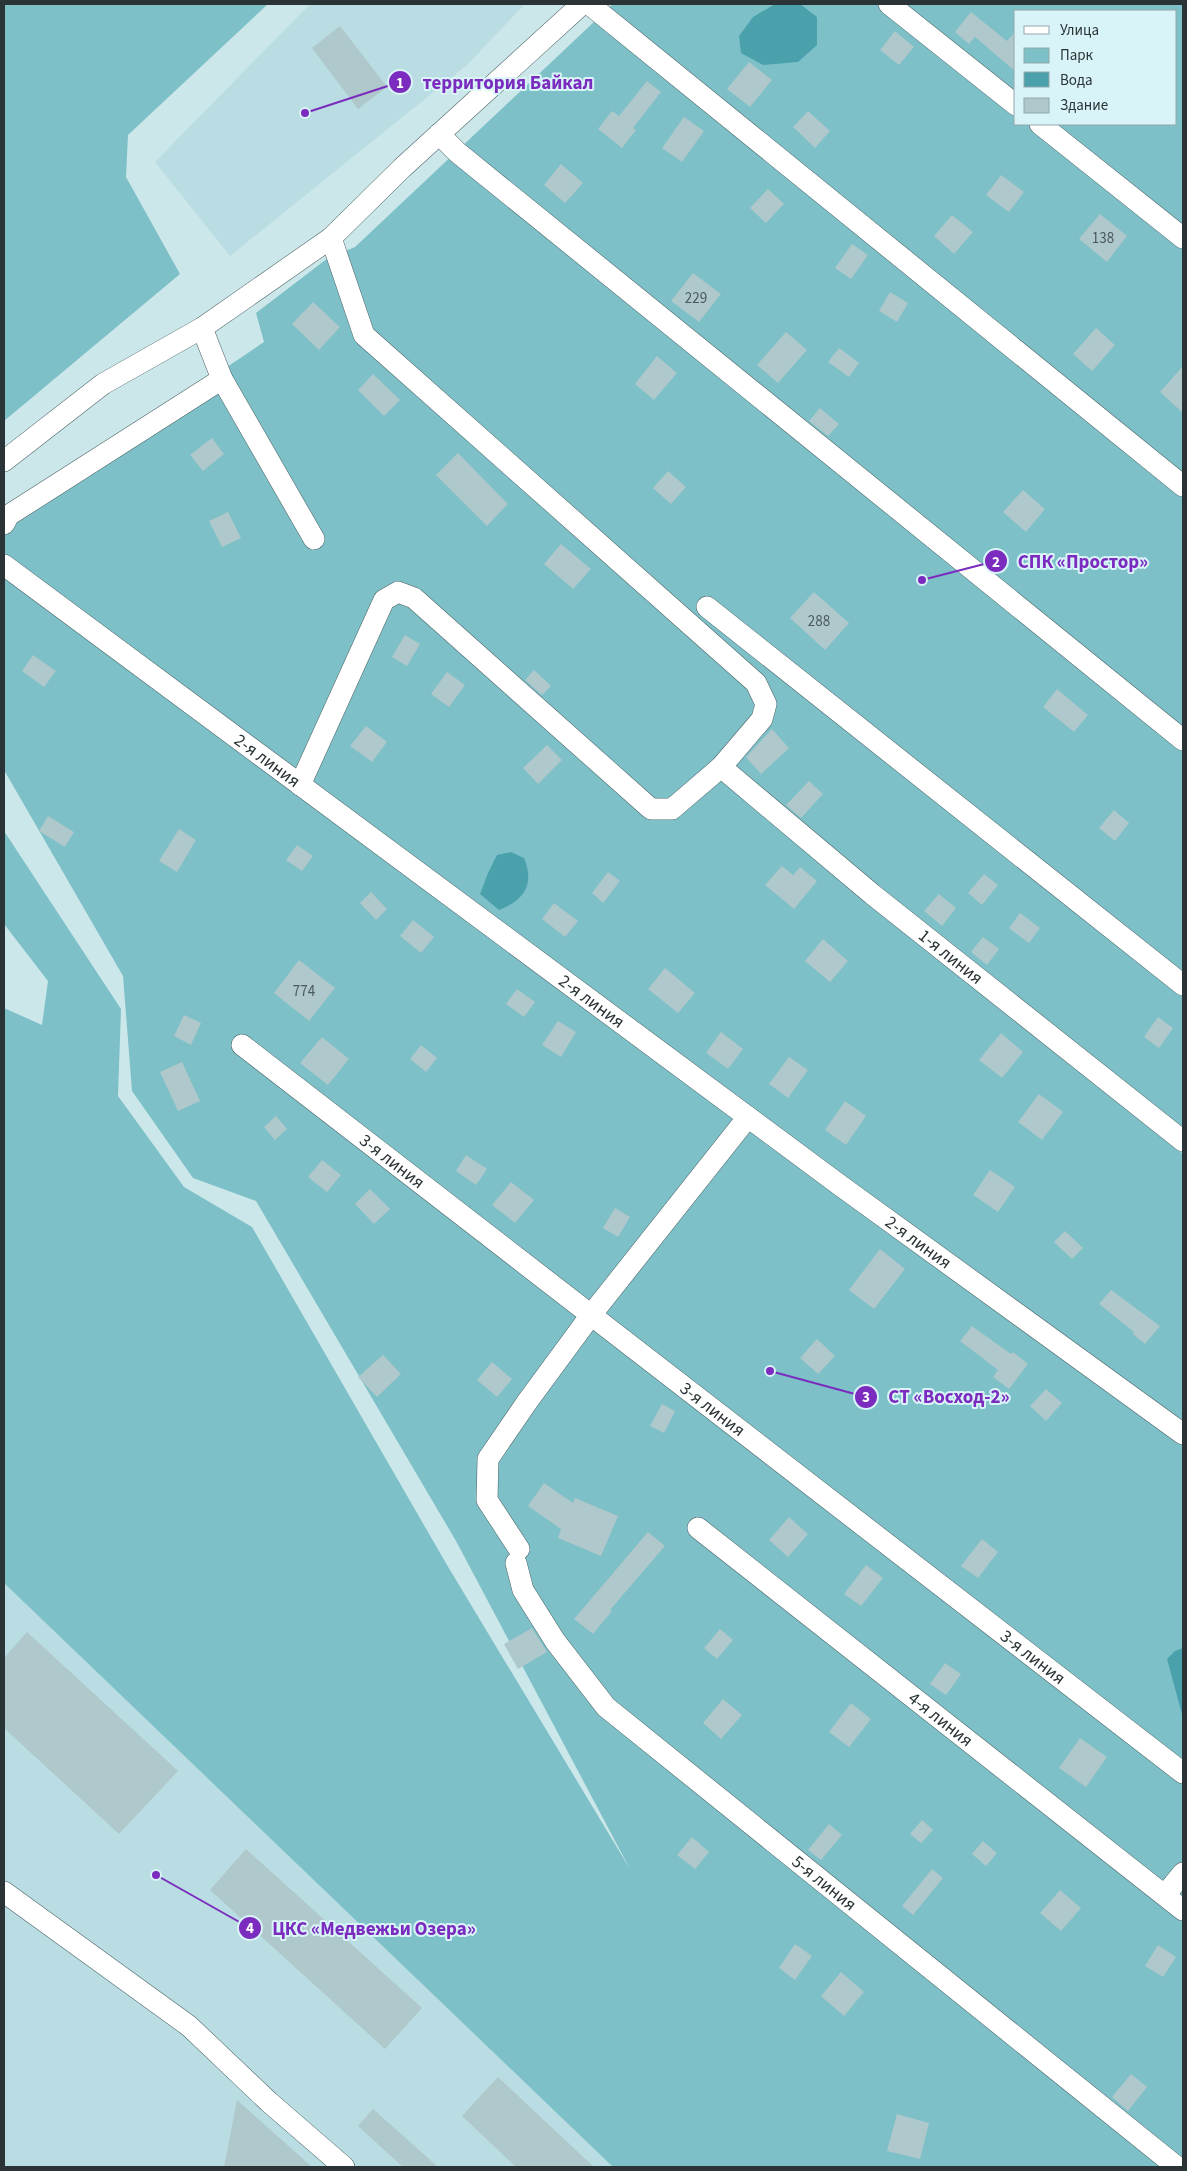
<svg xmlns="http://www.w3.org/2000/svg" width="1187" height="2171" viewBox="0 0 1187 2171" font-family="'Source Sans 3',sans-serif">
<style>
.built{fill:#b9dde2}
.green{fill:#7dc0c8;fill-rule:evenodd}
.water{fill:#4aa1ac}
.building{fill:#aec8cb}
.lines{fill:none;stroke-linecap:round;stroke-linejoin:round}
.minor-casing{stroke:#4a6265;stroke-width:22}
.minor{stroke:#fff;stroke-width:21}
.labels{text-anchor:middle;stroke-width:4;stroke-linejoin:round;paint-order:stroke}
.number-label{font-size:15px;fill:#4b595b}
.street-label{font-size:18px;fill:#2a3436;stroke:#d9f4f8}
.leader{fill:none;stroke:#7b2cbf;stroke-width:2}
.callout-dot{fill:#7b2cbf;stroke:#d9f4f8;stroke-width:2}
.mark-label{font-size:15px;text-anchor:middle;font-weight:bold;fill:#fff}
.callout-label{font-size:19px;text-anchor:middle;font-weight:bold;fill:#7b2cbf;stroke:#d9f4f8;stroke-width:4;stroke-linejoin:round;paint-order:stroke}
</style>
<rect width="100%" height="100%" fill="#cce7ea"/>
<g class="built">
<path d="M310,4h215l-58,61 -237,191 -75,-94z"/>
<path d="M4,1583l609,584h-609z"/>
</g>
<g class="green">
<path d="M4,4h264l-140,131 -2,42 54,97 -176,147z"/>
<path d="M613,4h570v1131l-137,-108 -9,12 146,115v1013h-570l-609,-584v-575l38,17 6,-44 -44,-57v-93l117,178 -3,87 66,91 68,40 195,338 183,304 -174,-328 -200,-340 -63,-23 -61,-87 -9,-115 -119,-206v-253l260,-175 -8,-29 72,-55 27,-11zM1016,11h160v113h-160z"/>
</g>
<g class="water">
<path d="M775,4h25l17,13v28l-19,17 -35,3 -22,-12 -2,-17 14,-19z"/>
<path d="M511,852l13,6c11,27 0,42 -25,52l-19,-16 8,-21 9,-18z"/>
<path d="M1183,1648v70l-16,-59 8,-8z"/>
</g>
<g class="building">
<path d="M971,12l36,29 9,-10v41l-41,-35 -6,7 -14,-12z"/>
<path d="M340,26l47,61 -29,22 -46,-61z"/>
<path d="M895,31l19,16 -15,18 -19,-15z"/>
<path d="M749,62l23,18 -22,27 -23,-18z"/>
<path d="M647,81l14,11 -28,36 3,2 -14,18 -24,-19 14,-18 7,5z"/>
<path d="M808,111l22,20 -15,17 -22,-21z"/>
<path d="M684,117l20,14 -22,31 -20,-14z"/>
<path d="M561,164l22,19 -18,20 -21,-18z"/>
<path d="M1001,175l23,17 -15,20 -23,-17z"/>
<path d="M768,189l16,15 -18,19 -16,-15z"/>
<path d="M1100,214l27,22 -20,26 -28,-23z"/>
<path d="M952,215l21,17 -19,22 -20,-18z"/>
<path d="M852,244l16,11 -17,24 -16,-11z"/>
<path d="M693,273l28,21 -22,28 -28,-21z"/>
<path d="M890,292l18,11 -11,19 -18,-11z"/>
<path d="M313,302l27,25 -21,23 -27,-26z"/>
<path d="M1096,328l19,17 -23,26 -19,-17z"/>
<path d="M786,332l21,18 -29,33 -21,-18z"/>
<path d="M839,348l20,15 -10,14 -21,-15z"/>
<path d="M657,356l20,17 -23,27 -19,-16z"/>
<path d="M1183,366v47l-23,-21z"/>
<path d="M373,374l27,26 -16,16 -26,-26z"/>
<path d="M820,408l19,16 -11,12 -19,-15z"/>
<path d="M212,438l12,16 -21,17 -13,-16z"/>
<path d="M458,453l50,51 -21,22 -51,-51z"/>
<path d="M668,471l18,16 -15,17 -18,-16z"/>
<path d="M1023,490l22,19 -19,23 -23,-20z"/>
<path d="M228,512l13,26 -19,9 -13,-26z"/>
<path d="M561,544l30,25 -18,20 -29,-25z"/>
<path d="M814,592l35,31 -24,27 -35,-32z"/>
<path d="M405,635l15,9 -13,22 -15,-9z"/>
<path d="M33,655l23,16 -12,16 -22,-16z"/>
<path d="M534,670l17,16 -9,9 -17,-15z"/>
<path d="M447,672l18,13 -16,22 -18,-13z"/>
<path d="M1057,689l31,26 -14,17 -31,-25z"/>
<path d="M366,726l21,16 -15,20 -22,-16z"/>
<path d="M772,729l17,19 -28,26 -15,-17z"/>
<path d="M547,745l15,15 -24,24 -15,-16z"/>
<path d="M809,781l14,13 -22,24 -15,-13z"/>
<path d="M1114,810l15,13 -14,18 -16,-13z"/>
<path d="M48,816l26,16 -9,15 -26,-16z"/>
<path d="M179,829l17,11 -19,32 -18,-11z"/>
<path d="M297,845l16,11 -11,15 -16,-11z"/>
<path d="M782,866l11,9 7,-8 17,14 -23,28 -29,-24z"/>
<path d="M608,872l12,9 -17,22 -11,-10z"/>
<path d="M984,874l14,11 -16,20 -14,-12z"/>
<path d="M371,892l16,17 -11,11 -16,-17z"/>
<path d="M939,894l17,14 -14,18 -18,-15z"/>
<path d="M554,903l24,18 -13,16 -23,-18z"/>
<path d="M1020,913l20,15 -11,15 -20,-15z"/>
<path d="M413,920l21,17 -13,16 -21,-17z"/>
<path d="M983,937l16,12 -12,16 -16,-13z"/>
<path d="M823,939l25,22 -18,21 -25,-21z"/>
<path d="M299,960l36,28 -26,33 -35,-28z"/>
<path d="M665,968l30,25 -17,20 -30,-24z"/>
<path d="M517,989l18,13 -11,15 -18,-13z"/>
<path d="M184,1015l17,8 -10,22 -17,-9z"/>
<path d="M1158,1017l15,11 -14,20 -15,-11z"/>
<path d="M558,1021l18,11 -15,25 -19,-12z"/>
<path d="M721,1032l22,17 -15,20 -22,-16z"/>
<path d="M1001,1033l22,19 -21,26 -23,-18z"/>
<path d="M322,1037l27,22 -21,26 -28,-22z"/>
<path d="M421,1045l16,13 -11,14 -16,-13z"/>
<path d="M789,1057l19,13 -20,28 -19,-14z"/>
<path d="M182,1062l18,39 -22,10 -18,-39z"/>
<path d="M1039,1094l24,18 -21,28 -24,-18z"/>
<path d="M845,1101l21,15 -20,29 -21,-15z"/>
<path d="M276,1116l11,13 -12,11 -11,-13z"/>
<path d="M466,1155l21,14 -11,16 -20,-14z"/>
<path d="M322,1160l19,15 -14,17 -19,-15z"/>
<path d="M990,1170l25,17 -17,25 -25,-17z"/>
<path d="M511,1182l23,18 -19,23 -23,-18z"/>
<path d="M370,1189l20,20 -16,15 -19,-20z"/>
<path d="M615,1208l15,9 -12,20 -15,-9z"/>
<path d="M1065,1231l18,17 -11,11 -18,-17z"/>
<path d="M880,1249l25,20 -31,40 -25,-19z"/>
<path d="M1111,1290l49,36 -15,18 -12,-10 1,-2 -35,-28z"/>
<path d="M972,1326l39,28 2,-2 15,12 -19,25 -16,-12 5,-7 -38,-29z"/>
<path d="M817,1339l18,17 -17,18 -18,-16z"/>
<path d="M383,1355l18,19 -24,23 -19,-20z"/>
<path d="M492,1362l20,17 -15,18 -20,-17z"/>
<path d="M1046,1389l16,14 -16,18 -16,-15z"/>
<path d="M662,1404l13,7 -11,22 -14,-7z"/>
<path d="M544,1483l29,20 2,-5 43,18 -17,40 -43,-18 3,-9 -33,-23z"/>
<path d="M789,1517l19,17 -20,23 -19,-17z"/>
<path d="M648,1532l17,14 -55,64 2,1 -19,23 -19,-15z"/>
<path d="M982,1539l16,13 -20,26 -17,-12z"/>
<path d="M866,1565l17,13 -22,28 -17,-12z"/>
<path d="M532,1628l15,24 -29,17 -14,-25z"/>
<path d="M720,1629l13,11 -16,19 -13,-11z"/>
<path d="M27,1632l151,139 -59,63 -115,-106v-70z"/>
<path d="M945,1663l16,11 -15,21 -16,-11z"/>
<path d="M723,1699l19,16 -21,24 -18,-16z"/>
<path d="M851,1703l20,16 -22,28 -20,-15z"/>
<path d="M1080,1738l27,19 -21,30 -27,-19z"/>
<path d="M922,1820l11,10 -12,13 -11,-9z"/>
<path d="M829,1824l13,11 -21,25 -13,-10z"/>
<path d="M692,1837l17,15 -14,17 -18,-14z"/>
<path d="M983,1841l14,12 -11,13 -14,-12z"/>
<path d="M246,1849l176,159 -37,41 -175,-159z"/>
<path d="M932,1869l11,9 -30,37 -11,-9z"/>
<path d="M1060,1890l21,18 -20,23 -21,-18z"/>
<path d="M795,1944l17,12 -17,24 -16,-12z"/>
<path d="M1158,1945l18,12 -13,20 -18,-11z"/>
<path d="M841,1972l23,20 -20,24 -23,-20z"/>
<path d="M1131,2074l16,13 -19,24 -16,-14z"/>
<path d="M498,2077l96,90h-78l-54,-51z"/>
<path d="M237,2100l75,67h-88z"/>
<path d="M373,2109l65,58h-35l-45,-41z"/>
<path d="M897,2114l32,9 -9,36 -33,-8z"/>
</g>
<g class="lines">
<g class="minor-casing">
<g id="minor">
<path d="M589,4l594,482"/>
<path d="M889,4l127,101"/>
<path d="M1040,124l143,114"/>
<path d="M439,134l18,18 726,588"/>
<path d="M222,379l92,160"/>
<path d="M4,461l99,-77 99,-56 129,-90 71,-70 180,-164"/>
<path d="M4,524l5,-9 213,-136 -20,-51"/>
<path id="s1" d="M4,565l837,621 342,248"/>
<path d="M707,607l476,378"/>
<path id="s2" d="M721,767l151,127 311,247"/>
<path d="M300,785l84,-185 14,-8 16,6 237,211h21l49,-42 41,-48 4,-15 -10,-21 -392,-348 -33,-97"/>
<path id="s3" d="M242,1045l941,728"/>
<path id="s4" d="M698,1528l485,382"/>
<path d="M519,1549l-32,-49 1,-41 39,-57 64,-87 157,-198"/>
<path id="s5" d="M516,1563l7,27 32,51 51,66 571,460"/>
<path d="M4,1892l185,134 80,76 75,65"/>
<path d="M1165,1895l18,-22"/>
</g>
</g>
<use href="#minor" class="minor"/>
</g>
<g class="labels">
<g class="number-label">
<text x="1103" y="243">138</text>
<text x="696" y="303">229</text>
<text x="819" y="626">288</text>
<text x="304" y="996">774</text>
</g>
<g class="street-label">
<text dy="6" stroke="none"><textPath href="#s1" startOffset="328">2-я линия</textPath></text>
<text dy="6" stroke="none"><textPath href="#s2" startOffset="298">1-я линия</textPath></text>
<text dy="6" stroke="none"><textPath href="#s1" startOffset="732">2-я линия</textPath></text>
<text dy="6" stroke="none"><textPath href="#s3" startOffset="190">3-я линия</textPath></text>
<text dy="6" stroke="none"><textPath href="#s1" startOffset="1138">2-я линия</textPath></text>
<text dy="6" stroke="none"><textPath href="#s3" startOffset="595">3-я линия</textPath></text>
<text dy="6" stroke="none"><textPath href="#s3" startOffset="1000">3-я линия</textPath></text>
<text dy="6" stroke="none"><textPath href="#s4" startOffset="309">4-я линия</textPath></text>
<text dy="6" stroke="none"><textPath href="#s5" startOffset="452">5-я линия</textPath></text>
</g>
</g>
<path class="leader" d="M305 113L400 82M922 580L996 561M770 1371L866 1397M156 1875L250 1928"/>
<g class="callout-dot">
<circle cx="305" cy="113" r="5"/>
<circle cx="922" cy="580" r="5"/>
<circle cx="770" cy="1371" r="5"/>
<circle cx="156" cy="1875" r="5"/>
<circle cx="400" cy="82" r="12"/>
<circle cx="996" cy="561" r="12"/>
<circle cx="866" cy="1397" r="12"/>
<circle cx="250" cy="1928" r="12"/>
</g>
<g class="mark-label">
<text x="400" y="88">1</text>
<text x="996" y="567">2</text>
<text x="866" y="1402">3</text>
<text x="250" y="1933">4</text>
</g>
<g class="callout-label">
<text x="508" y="89">территория Байкал</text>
<text x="1083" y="568">СПК «Простор»</text>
<text x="949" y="1403">СТ «Восход-2»</text>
<text x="374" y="1935">ЦКС «Медвежьи Озера»</text>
</g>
<rect width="1187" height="2171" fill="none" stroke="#2a3436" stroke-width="10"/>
<rect x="1014" y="10" width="162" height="115" fill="#d9f4f8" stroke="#93a7aa"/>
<rect x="1024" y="26" width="25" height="8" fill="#ffffff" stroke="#93a7aa"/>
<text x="1060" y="35" font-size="15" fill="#2a3436">Улица</text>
<rect x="1024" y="48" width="25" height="15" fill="#7dc0c8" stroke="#93a7aa"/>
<text x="1060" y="60" font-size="15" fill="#2a3436">Парк</text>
<rect x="1024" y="72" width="25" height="15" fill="#4aa1ac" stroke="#93a7aa"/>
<text x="1060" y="85" font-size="15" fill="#2a3436">Вода</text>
<rect x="1024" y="98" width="25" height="15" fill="#aec8cb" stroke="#93a7aa"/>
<text x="1060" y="110" font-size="15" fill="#2a3436">Здание</text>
</svg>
